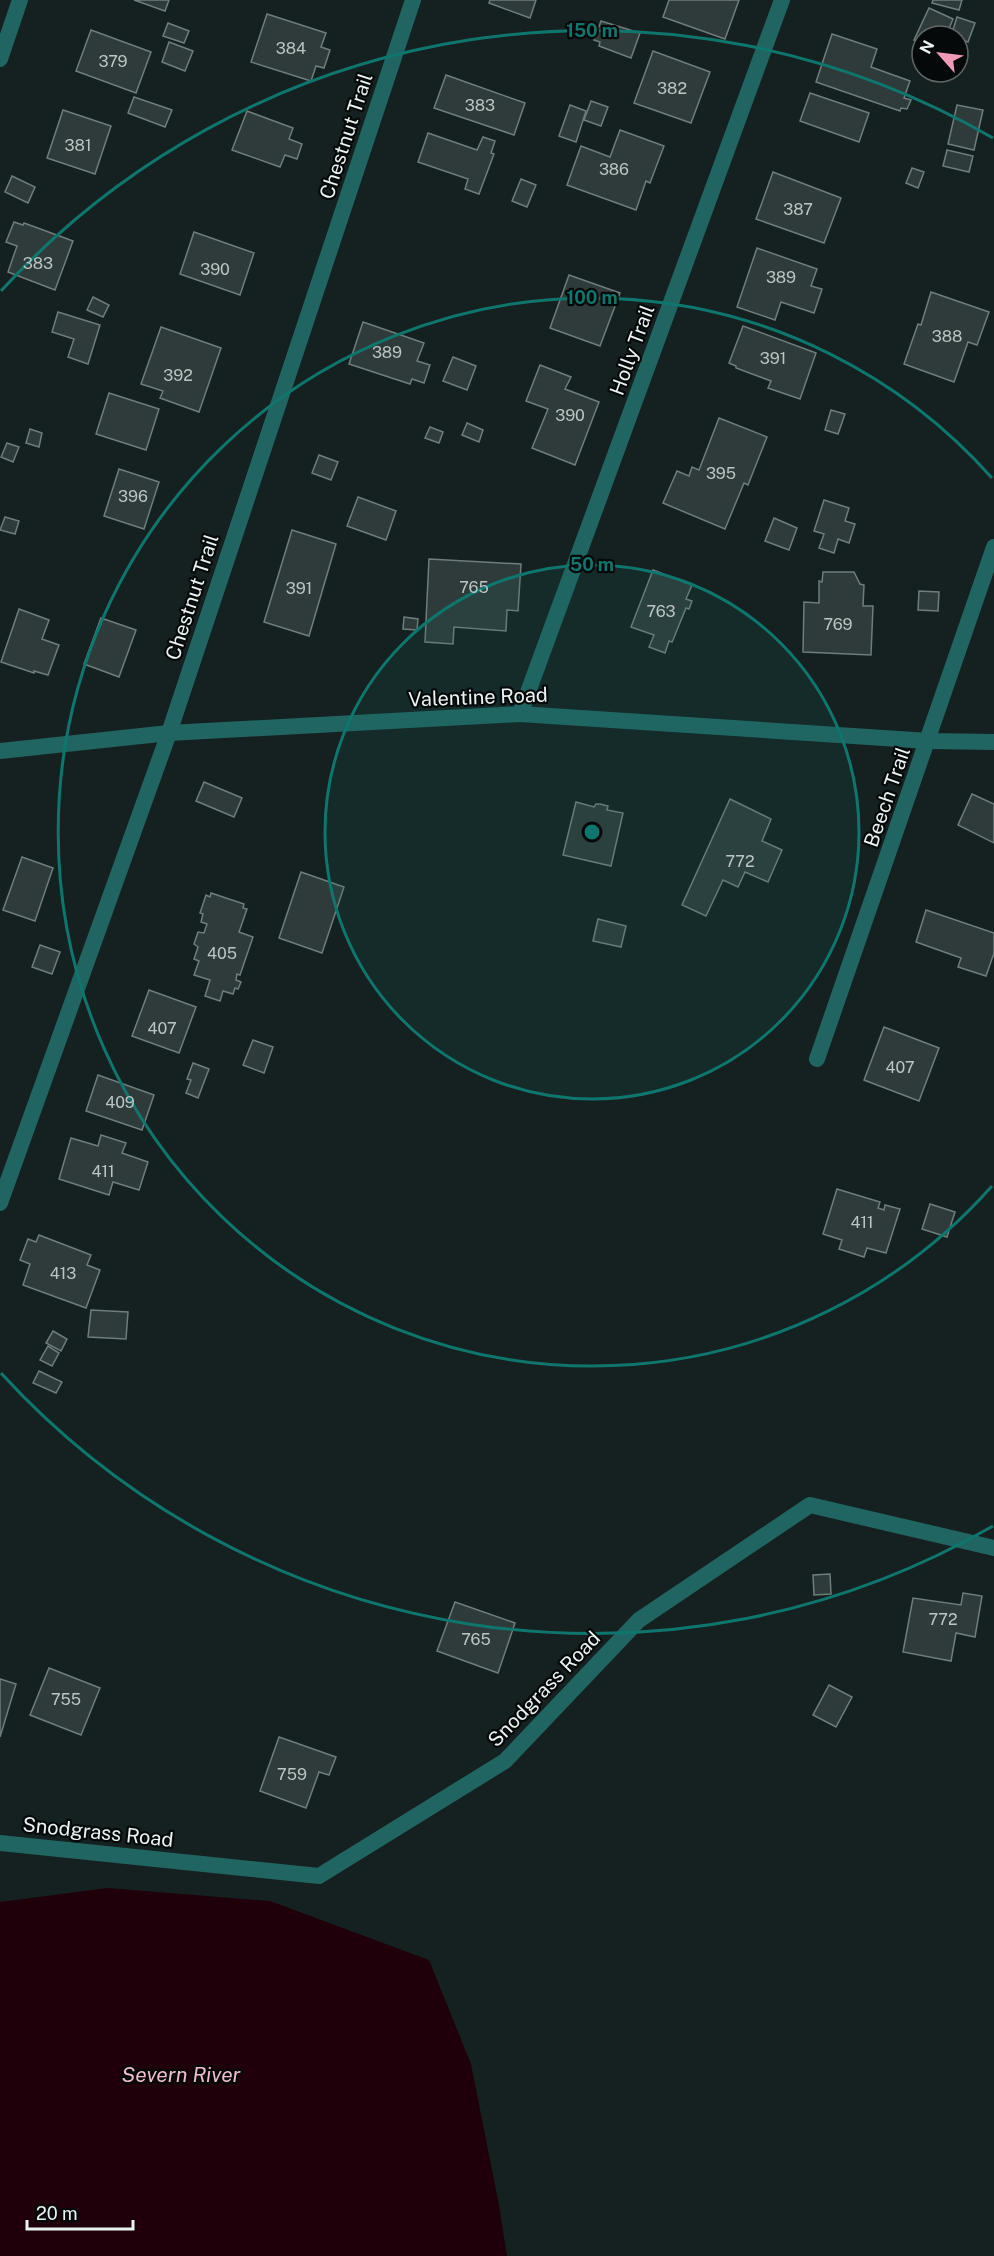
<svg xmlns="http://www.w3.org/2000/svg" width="994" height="2256" viewBox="0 0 994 2256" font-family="'Public Sans',sans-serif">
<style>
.water{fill:#1f000a}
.building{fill:#2e3b3a;stroke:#6f7d7c;stroke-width:1.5}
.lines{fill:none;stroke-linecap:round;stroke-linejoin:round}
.minor{stroke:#216562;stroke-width:16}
.ring{fill:none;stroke:#0f766e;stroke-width:3}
.labels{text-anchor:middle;stroke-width:4.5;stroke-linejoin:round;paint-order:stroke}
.number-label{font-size:16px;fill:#bcc5c4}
.street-label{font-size:20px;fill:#ebf3f2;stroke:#050909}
.water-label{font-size:21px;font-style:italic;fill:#f1becd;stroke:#050909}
.centre{fill:#0f766e;stroke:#050909;stroke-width:3}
.ring-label{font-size:18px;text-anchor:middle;font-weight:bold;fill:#0f766e;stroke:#050909;stroke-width:4.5;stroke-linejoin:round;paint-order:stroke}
</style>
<rect width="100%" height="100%" fill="#152120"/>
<path class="water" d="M108,1888l162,13 159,59 42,104 28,141 8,51h-507v-354z"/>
<g class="building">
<path d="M134,0h35l-4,11z"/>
<path d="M490,0h46l-6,18 -41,-15z"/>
<path d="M669,0h70l-14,39 -62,-22z"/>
<path d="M933,0h29l-3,10 -27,-7z"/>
<path d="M929,8l24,11 -7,17h-24v7l-8,-3z"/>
<path d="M267,14l59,19 -5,14 9,3 -6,18 -8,-2 -5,15 -60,-19z"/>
<path d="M957,17l18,6 -7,19 -10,-3v-3h-7z"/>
<path d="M601,21l39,12 -9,25 -32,-12 1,-4 -6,-2z"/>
<path d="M168,23l21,8 -5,12 -21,-7z"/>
<path d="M91,30l60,22 -15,41 -60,-22z"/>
<path d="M832,34l45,15 -6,18 39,14 -6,17 7,2 -4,9 -6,-1 -1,3 -84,-29z"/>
<path d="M169,42l24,9 -8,20 -23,-9z"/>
<path d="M653,51l57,21 -19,51 -57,-20z"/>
<path d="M446,75l79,28 -11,32 -80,-27z"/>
<path d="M810,93l59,20 -10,29 -59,-21z"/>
<path d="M134,97l38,13 -7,17 -37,-14z"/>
<path d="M591,101l17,6 -7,19 -17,-6z"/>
<path d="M570,105l16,6 -10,31 -17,-6z"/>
<path d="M957,105l26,5 -9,40 -26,-6z"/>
<path d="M63,110l48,16 -16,48 -48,-16z"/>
<path d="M247,111l46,17 -4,11 13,5 -5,15 -12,-4 -5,12 -48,-17z"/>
<path d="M620,130l44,16 -14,37 -4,-2 -10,29 -69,-25 14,-39 29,11z"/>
<path d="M428,133l49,17 6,-13 12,4 -4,12 3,1 -15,40 -14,-5 3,-10 -50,-17z"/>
<path d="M947,150l26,6 -4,16 -26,-6z"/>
<path d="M912,168l12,4 -6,16 -12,-5z"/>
<path d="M773,172l68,26 -17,45 -68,-24z"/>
<path d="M12,176l23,11 -7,16 -23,-11z"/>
<path d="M521,179l15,6 -9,22 -15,-6z"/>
<path d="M14,222l9,3 1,-2 49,18 -18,49 -47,-18 9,-26 -11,-4z"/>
<path d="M194,232l60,21 -14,42 -60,-21z"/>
<path d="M757,248l60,21 -6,17 11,3 -8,24 -33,-11 -6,18 -38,-13z"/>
<path d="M569,275l51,18 -20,53 -50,-18z"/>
<path d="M931,292l58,20 -12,33 -9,-3 -14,40 -50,-18 14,-40 3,1z"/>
<path d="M93,297l16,8 -6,12 -16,-7z"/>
<path d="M58,312l42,13 -12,39 -20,-7 6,-18 -22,-7z"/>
<path d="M363,322l61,21 -7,18 13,4 -6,18 -12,-4 -2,5 -61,-20z"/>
<path d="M743,326l73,27 -16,46 -32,-11 3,-7 -35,-13v-2l-7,-3z"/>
<path d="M161,327l60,21 -22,64 -39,-14 3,-7 -22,-7z"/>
<path d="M453,357l23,9 -9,24 -24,-9z"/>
<path d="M540,365l31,12 -6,12 34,13 -24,63 -43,-17 16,-39 -22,-8z"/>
<path d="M109,393l50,16 -13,41 -50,-16z"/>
<path d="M831,410l14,4 -7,20 -13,-4z"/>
<path d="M719,418l48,19 -19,48 -4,-2 -19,46 -62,-26 14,-32 12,5 3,-9 7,3z"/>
<path d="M467,423l16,7 -4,12 -17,-7z"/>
<path d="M430,427l13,5 -4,11 -14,-5z"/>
<path d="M30,429l12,4 -3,14 -13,-4z"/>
<path d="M7,443l12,4 -6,15 -12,-5z"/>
<path d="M319,455l19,7 -7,18 -19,-7z"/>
<path d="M119,469l40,13 -15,47 -40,-13z"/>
<path d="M358,497l38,14 -10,29 -39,-14z"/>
<path d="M824,500l25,8 -4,13 10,3 -6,19 -11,-4 -4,14 -15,-5 5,-14 -10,-3z"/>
<path d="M5,517l14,4 -4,13 -15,-4z"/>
<path d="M774,518l23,10 -8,22 -24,-9z"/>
<path d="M292,530l44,14 -27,92 -45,-14z"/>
<path d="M429,559l92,5 -3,47 -11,-1 -1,21 -52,-4 -1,17 -28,-2z"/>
<path d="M653,570l39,15 -6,14 6,2 -3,8 -3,-1 -13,32 -1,2 -3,-1 -4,12 -16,-6 5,-12 -23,-8z"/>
<path d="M823,572h31l6,12 4,1 -1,21h10l-2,49 -68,-3 1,-50 15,1v-22l3,1z"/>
<path d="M919,591l20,1 -1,19 -20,-1z"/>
<path d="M19,609l30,11 -7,19 17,6 -11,30 -14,-4v2l-33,-11z"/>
<path d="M404,617l14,2 -1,11 -14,-1z"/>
<path d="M101,618l35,12 -17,47 -35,-13z"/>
<path d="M204,782l38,16 -8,19 -38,-16z"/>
<path d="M972,794l22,10v39l-36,-18z"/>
<path d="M730,799l41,20 -9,22 20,9 -14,32 -23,-10 -7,15 -15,-7 -17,36 -24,-11z"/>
<path d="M576,802l18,5 2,-3h4l8,2 -1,4 16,3 -12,53 -48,-11z"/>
<path d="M22,857l31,11 -18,53 -32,-11z"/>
<path d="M301,872l43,15 -22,66 -43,-15z"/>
<path d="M211,893l33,11 -1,4 4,1 -8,23 14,5 -13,38 -3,-1 -1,6 5,2 -3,7 -3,-1 -2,6 -10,-3 -3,10 -15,-5 5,-16 -16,-5 5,-14 -5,-2 4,-12 -4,-3 4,-12 6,1 3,-9 -6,-2 2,-8 -3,-1 6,-18 4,2z"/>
<path d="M926,910l68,23v20l-8,23 -28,-9 3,-9 -45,-16z"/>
<path d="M598,919l28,7 -5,21 -28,-6z"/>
<path d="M40,945l20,7 -8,22 -20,-7z"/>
<path d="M149,990l47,17 -17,46 -47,-17z"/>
<path d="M884,1027l55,21 -20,53 -55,-21z"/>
<path d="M253,1040l20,7 -9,26 -21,-8z"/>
<path d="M193,1063l16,6 -11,29 -12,-5 5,-13 -4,-1z"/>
<path d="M98,1075l56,20 -12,35 -56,-19z"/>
<path d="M101,1135l25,8 -4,10 26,9 -9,28 -26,-8 -4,13 -50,-16 12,-41 27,8z"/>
<path d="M837,1189l43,13 -2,6 6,2 1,-5 15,4 -14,44 -19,-5 -3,9 -25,-8 3,-9 -19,-6z"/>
<path d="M930,1204l25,8 -8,25 -25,-8z"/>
<path d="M39,1235l52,20 -4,10 13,5 -14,38 -63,-23 7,-21 -10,-4 8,-21 8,3z"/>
<path d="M91,1310l37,2 -2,27 -38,-2z"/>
<path d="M53,1331l14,8 -6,12 -15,-8z"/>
<path d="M48,1346l11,7 -7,13 -12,-6z"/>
<path d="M39,1371l23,11 -6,11 -23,-10z"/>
<path d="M830,1574l1,20 -17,1 -1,-20z"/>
<path d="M963,1593l19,3 -7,41 -19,-4 -5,28 -48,-9 10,-54 48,7z"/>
<path d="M455,1602l60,21 -17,50 -61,-22z"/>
<path d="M49,1668l51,20 -19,47 -51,-20z"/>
<path d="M0,1679l16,5 -16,53z"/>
<path d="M829,1685l23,12 -16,30 -23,-12z"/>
<path d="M279,1737l57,20 -7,18 -10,-3 -13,36 -46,-17z"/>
</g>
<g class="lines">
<g class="minor">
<path d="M0,59l20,-59"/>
<path d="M520,714l262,-714"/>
<path d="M0,751l169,-18 351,-19 409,27 65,1"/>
<path d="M817,1059l177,-512"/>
<path d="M0,1203l169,-470 244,-733"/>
<path d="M0,1843l319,33 186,-115 134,-141 171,-115 184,43"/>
</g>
</g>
<circle cx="592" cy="832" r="267" fill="#0f766e" fill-opacity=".12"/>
<g class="ring">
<circle cx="592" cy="832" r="267"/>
<path d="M992 1186A534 534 0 1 1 992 478"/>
<path d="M993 1526A801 801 0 0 1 1 1373M1 291A801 801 0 0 1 993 138"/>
</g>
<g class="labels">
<g class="number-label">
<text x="291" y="54">384</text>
<text x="113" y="67">379</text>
<text x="672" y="94">382</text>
<text x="480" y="111">383</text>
<text x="78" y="151">381</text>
<text x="614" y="175">386</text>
<text x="798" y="215">387</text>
<text x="38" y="269">383</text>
<text x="215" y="275">390</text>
<text x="781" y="283">389</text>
<text x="947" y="342">388</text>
<text x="387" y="358">389</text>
<text x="773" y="364">391</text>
<text x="178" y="381">392</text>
<text x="570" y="421">390</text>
<text x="721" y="479">395</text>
<text x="133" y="502">396</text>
<text x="474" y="593">765</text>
<text x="299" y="594">391</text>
<text x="661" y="617">763</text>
<text x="838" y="630">769</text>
<text x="740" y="867">772</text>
<text x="222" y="959">405</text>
<text x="162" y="1034">407</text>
<text x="900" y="1073">407</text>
<text x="120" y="1108">409</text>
<text x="103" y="1177">411</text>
<text x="862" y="1228">411</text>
<text x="63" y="1279">413</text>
<text x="943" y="1625">772</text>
<text x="476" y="1645">765</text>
<text x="66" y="1705">755</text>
<text x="292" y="1780">759</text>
</g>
<g class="street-label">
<text transform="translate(346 136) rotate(-72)" y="7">Chestnut Trail</text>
<text transform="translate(632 350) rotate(-70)" y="7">Holly Trail</text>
<text transform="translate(192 597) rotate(-72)" y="7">Chestnut Trail</text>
<text transform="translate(478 697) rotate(-2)" y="7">Valentine Road</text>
<text transform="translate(887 797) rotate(-71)" y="7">Beech Trail</text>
<text transform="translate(544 1689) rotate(-46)" y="7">Snodgrass Road</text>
<text transform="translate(98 1832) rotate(6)" y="7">Snodgrass Road</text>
</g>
<g class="water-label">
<text x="181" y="2082">Severn River</text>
</g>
</g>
<circle cx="592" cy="832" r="9" class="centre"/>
<g class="ring-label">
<text x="592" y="37">150 m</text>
<text x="592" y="304">100 m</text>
<text x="592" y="571">50 m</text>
</g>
<g transform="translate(940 54) rotate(298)"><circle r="28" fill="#050909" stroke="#616766" stroke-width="1.5"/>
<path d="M0-4.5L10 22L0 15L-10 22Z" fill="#f09ab7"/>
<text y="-9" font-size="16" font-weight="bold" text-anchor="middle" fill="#ebf3f2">N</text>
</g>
<path d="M27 2220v9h106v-9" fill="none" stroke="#ebf3f2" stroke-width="3"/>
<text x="36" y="2220" font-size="18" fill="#ebf3f2" stroke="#050909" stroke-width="4.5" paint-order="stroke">20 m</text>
</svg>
